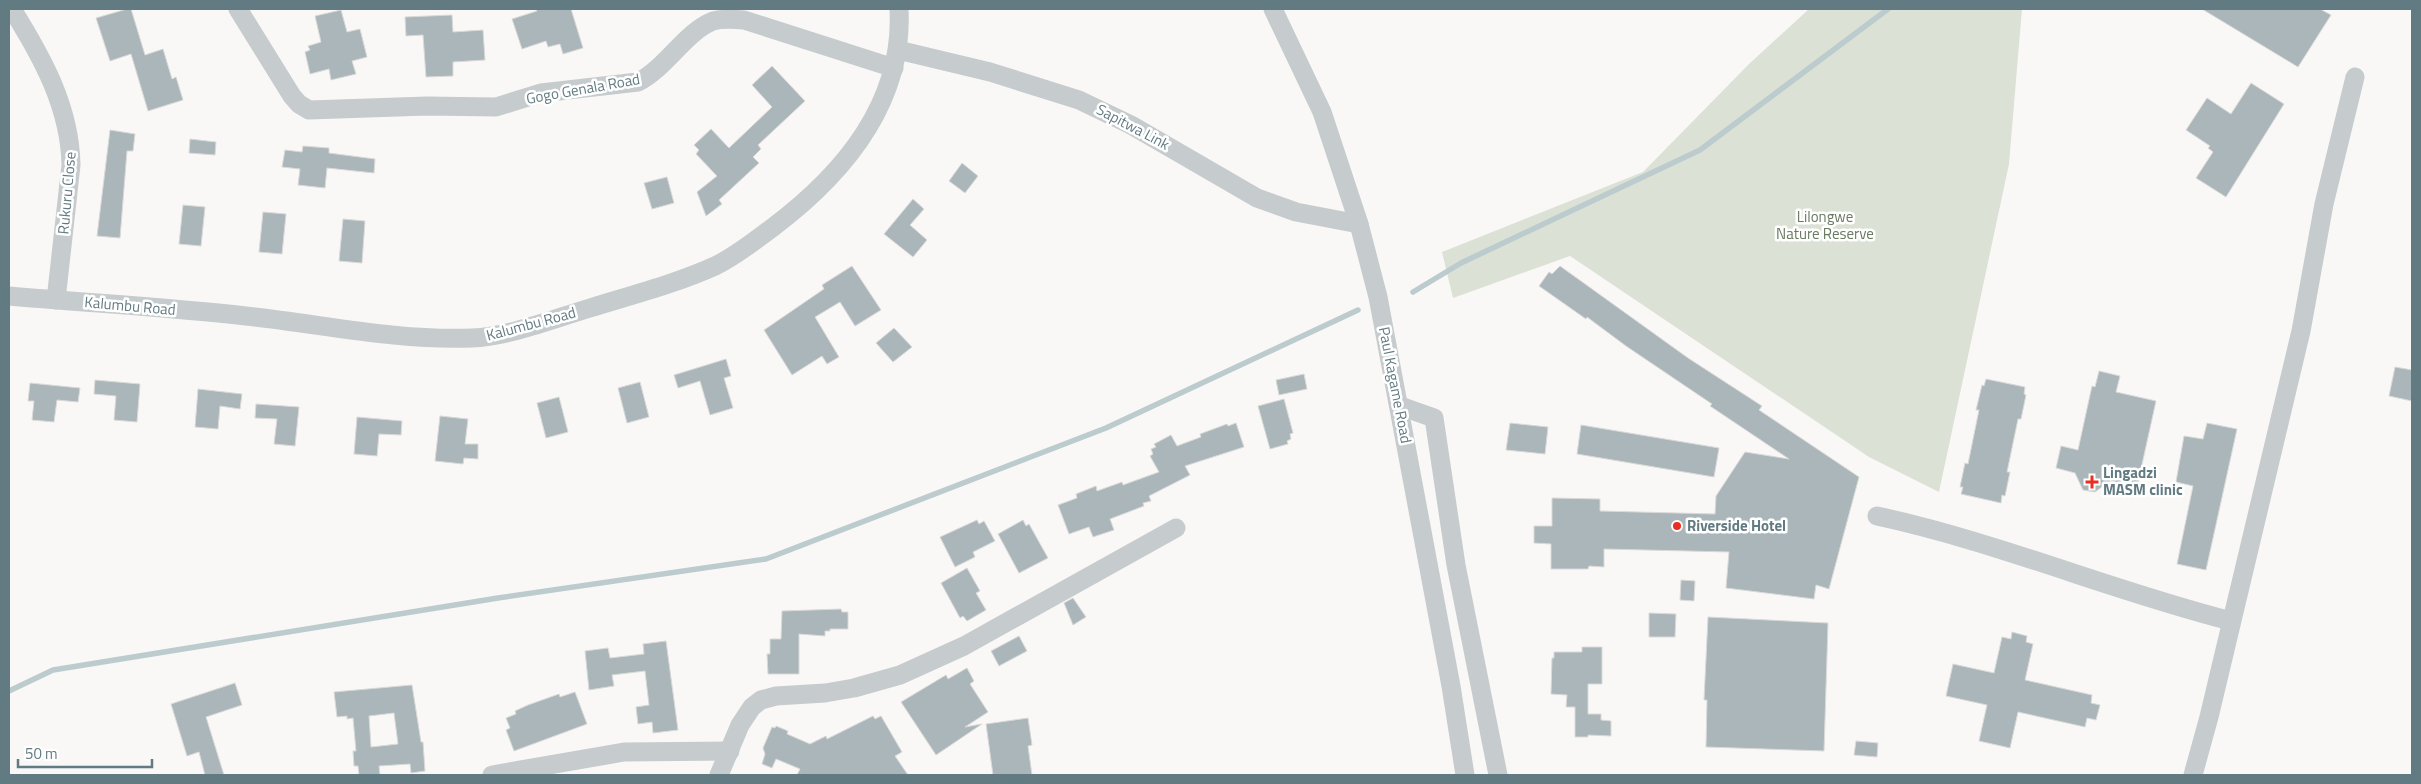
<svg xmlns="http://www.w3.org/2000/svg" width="2421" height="784" viewBox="0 0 2421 784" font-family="'Titillium Web',sans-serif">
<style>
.green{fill:#dce1d6}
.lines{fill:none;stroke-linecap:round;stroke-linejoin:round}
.stream{stroke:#bccbcd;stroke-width:5.5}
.building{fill:#aab6b9;stroke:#dadad8;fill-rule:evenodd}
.minor{stroke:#c6cbcd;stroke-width:19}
.poi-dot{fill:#eb2e23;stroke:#fff;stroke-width:2}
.labels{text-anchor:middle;stroke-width:5;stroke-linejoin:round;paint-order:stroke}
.street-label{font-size:15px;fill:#627a82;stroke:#fff}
.park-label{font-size:15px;fill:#6a7a61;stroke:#fff}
.poi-label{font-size:15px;font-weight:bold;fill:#627a82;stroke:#fff;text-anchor:start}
</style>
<rect width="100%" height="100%" fill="#f9f8f6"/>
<path class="green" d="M1809,9h213l-13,155 -70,328 -70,-35 -299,-201 -117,42 -11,-46 201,-80 106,-108z"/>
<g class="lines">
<g class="stream">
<path d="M1413,292l48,-29 239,-113 188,-141"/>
<path d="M9,691l44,-21 445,-72 268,-39 340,-131 252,-118"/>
</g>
</g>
<g class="building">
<path d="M127,9h4l14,46 18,-6 9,30 4,-2 7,23 -35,11 -17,-57 -21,7 -14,-43z"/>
<path d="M536,9h35l12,39 -20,6 -3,-10 -12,3 -2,-6 -24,8 -10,-30 25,-8z"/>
<path d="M2202,9h118l11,6 -33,52z"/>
<path d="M341,10l6,22 13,-3 7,28 -15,4 4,13 -25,6 -2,-11 -19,5 -5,-22 5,-2 -2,-4 13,-4 -6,-26z"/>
<path d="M452,15l1,17 30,-2 2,30 -32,2v14l-27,1 -3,-42 -17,1 -1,-19z"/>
<path d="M772,66l33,35 -47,44 3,4 -8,8 6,6 -40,37 3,4 -16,12 -9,-24 20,-16 -21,-22 3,-4 -5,-5 17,-16 18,19 43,-41 -20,-22z"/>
<path d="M2251,83l33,21 -58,93 -30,-19 17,-26 -5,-4 2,-2 -24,-16 21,-32 24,16z"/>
<path d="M110,130l25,4 -2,17h-6l-7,87 -23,-2z"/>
<path d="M190,139l26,3 -1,13 -26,-2z"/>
<path d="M303,146l26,2v5l46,6 -1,14 -47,-5 -2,20 -27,-3 2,-16 -18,-2 3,-17 17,2z"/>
<path d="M962,163l16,13 -13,17 -16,-12z"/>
<path d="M667,177l7,26 -22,6 -8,-26z"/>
<path d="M913,199l11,10 -14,16 17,15 -14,17 -29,-23z"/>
<path d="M183,205l22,2 -4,39 -22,-2z"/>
<path d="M263,212l23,2 -4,40 -23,-2z"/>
<path d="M343,219l22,2 -3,42 -23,-2z"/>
<path d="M852,266l29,44 -26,16 -15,-24 -25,15 24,40 -12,7 -5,-8 -30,19 -28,-45 60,-41 -2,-4z"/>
<path d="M1560,266l128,92 74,48 -3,4 100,67 -30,112 -13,-4 -2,14 -88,-11 3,-36 -125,-3v18l-15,-1 -1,3h-37v-25l-17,-1v-17h18v-28l48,1v12l115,3 1,-18 29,-44 44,7 -79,-53 2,-2 -86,-58 -39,-29 -1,2 -47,-33 10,-14 3,2z"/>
<path d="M894,328l18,19 -19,15 -17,-19z"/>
<path d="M726,359l5,17 -7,2 9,30 -23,7 -10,-34 -22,7 -4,-13z"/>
<path d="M2395,367l17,3v31l-23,-5z"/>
<path d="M2099,371l21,5 -4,16 40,9 -19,86 -27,-6 -15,11 -12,-2 -8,-17 -19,-5 5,-22 17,4 14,-64 3,1z"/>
<path d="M1304,374l3,15 -28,6 -3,-15z"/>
<path d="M1986,379l39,8 -1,7 2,1 -5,24h-3l-11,53h3l-5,24 -3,-1 -1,8 -40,-9 2,-7h-3l5,-24 3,1 11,-54h-3l6,-25 2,1z"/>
<path d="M95,380l45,4 -3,38 -23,-2 2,-24 -22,-2z"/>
<path d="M640,382l9,35 -22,6 -9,-35z"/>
<path d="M30,383l50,5 -2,14 -21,-2 -3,22 -22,-2 2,-19h-6z"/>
<path d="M198,389l44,5 -2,15 -20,-3 -2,23 -23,-2z"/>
<path d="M559,397l9,35 -22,6 -9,-35z"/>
<path d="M1284,399l9,34 -3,1 1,5 -4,2 1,3 -18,5 -12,-43z"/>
<path d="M256,404l43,3 -4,39 -21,-2 3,-25 -22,-1z"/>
<path d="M440,416l28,3 -3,25h13v15l-14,-1 -1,6 -28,-3z"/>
<path d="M357,417l45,4 -1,14 -22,-1 -2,22 -23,-2z"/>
<path d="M1236,423l8,24 -59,19 5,9 -41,21 2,5 -8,2 1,3 -34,13 4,11 -21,7 -4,-10 -20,7 -11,-29 19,-7 -1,-4 20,-8 1,5 25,-9 1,3 36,-13 -9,-16 3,-2 -2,-5 5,-2 -2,-3 17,-9 6,11 24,-9 -1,-3 27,-10 1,2z"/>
<path d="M1510,423l38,4 -3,27 -39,-4z"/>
<path d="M2207,423l30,6 -31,141 -29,-6 16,-78 -17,-4 8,-46 19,3z"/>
<path d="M1581,425l138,23 -5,29 -137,-23z"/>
<path d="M977,520l2,4 5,-3 11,20 -22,11 2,5 -20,10 -15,-30z"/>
<path d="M1023,520l3,6 3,-2 19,34 -29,15 -21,-39z"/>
<path d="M967,568l13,23 -4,2 10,17 -19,11 -4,-5 -3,2 -19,-35z"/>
<path d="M1681,580l14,1 -1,20 -14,-1z"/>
<path d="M1073,598l13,19 -13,8 -9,-22z"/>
<path d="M841,609l1,3h6v17h-18v2h-5v5l-26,-2v40h-31l-1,-20h3v-15h11l1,-28z"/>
<path d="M1649,613l27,1 -1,23h-26z"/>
<path d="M1708,617l120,6 -4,128 -118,-4 1,-47h-3z"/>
<path d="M2012,632l15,4 -1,6 7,2 -8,36 67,15 -1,8 9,2 -4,15 -9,-2 -2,9 -67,-15 -8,36 -31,-7 8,-36 -41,-9 7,-32 41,9 8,-36 9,2z"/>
<path d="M1019,636l8,15 -28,15 -8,-15z"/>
<path d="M666,641l12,89 -25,3 -1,-11 -14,2 -2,-17 13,-2 -4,-34 -33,4 2,11 -25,4 -4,-39 23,-3 2,10 34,-4 -1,-10z"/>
<path d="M1582,647h20v37h-14v30h13v6l10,1v15l-23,-1v2h-13v-30h-9l1,-12 -16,-1 1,-36h2v-6h28z"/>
<path d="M967,668l7,13 -4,3 18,28 -23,15 17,-3 -46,31 -35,-53 45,-27 2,4z"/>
<path d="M235,683l7,22 -36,12 18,58h-19l-6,-23 -12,4 -16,-52z"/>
<path d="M412,685l9,57h2l2,29 -14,2 -1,-9 -31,2 1,9h-21l-1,-9h-4l-1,-15h3l-3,-33 -6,1v-3l-10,1 -3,-25zM394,713l4,31 -27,3 -2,-31z"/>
<path d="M575,692l12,32 -73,27 -8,-21 4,-2 -4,-10 10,-4 -1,-3 13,-6 31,-11 1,3z"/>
<path d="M873,716l2,3 6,-3 21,36 -7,4 13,19h-111l3,-6 -24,-10 -4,9 -10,-4 3,-10 -2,-6 9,-21 3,1 1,-2 12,5 -1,3 23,10 16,-8 1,3z"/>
<path d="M1028,718l4,27 -4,1 4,29h-39l-7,-51z"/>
<path d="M1856,741l22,2 -1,14 -23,-2z"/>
</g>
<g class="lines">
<g class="minor">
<path d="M12,9c30,48 58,98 59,156l-15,135"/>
<path d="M238,9l54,87 7,8 10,6 118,-4 69,1 45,-14 97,-11c28,-14 47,-50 75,-61 10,-3 21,-2 31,-1l150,48"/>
<path d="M1273,9l49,103 37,112 19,73 73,389 14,89"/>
<path d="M898,50l92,22 89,28 52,25 126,73 39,14 63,12"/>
<path d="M9,296c79,7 158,11 237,20 75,8 151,25 226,22 39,-2 81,-19 118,-30 42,-13 85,-24 125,-42 21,-10 39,-25 57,-38 72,-54 132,-125 127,-219"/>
<path d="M1400,406l34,12 22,147 42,210"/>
<path d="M1877,516c121,26 235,75 354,105"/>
<path d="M492,775l132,-23 106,-1"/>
<path d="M719,775l21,-50 12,-18 9,-7 15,-4 49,-3 29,-5 46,-13 64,-29 212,-118"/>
<path d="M2193,775l16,-58 92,-386 23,-127 31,-127"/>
</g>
</g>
<g class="poi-dot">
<path d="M2089.5 474.5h5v5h5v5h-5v5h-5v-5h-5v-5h5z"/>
<circle cx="1677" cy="526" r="5"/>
</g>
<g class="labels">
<g class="street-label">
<text transform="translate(583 89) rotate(-10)" y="5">Gogo Genala Road</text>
<text transform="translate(1133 127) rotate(28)" y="5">Sapitwa Link</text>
<text transform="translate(67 193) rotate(-85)" y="5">Rukuru Close</text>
<text transform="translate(130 306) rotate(5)" y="5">Kalumbu Road</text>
<text transform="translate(531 324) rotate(-15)" y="5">Kalumbu Road</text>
<text transform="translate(1395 385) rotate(79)" y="5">Paul Kagame Road</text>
</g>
<g class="park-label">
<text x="1825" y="222">Lilongwe<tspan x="1825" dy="17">Nature Reserve</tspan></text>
</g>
<g class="poi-label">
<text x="2103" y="478">Lingadzi<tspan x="2103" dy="17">MASM clinic</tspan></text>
<text x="1687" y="531">Riverside Hotel</text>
</g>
</g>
<rect width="2421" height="784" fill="none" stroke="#627a82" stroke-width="20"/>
<path d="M18 759v8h134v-8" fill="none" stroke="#627a82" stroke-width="2.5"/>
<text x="25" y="759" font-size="15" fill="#627a82" stroke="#ffffff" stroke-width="4" paint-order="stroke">50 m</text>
</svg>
